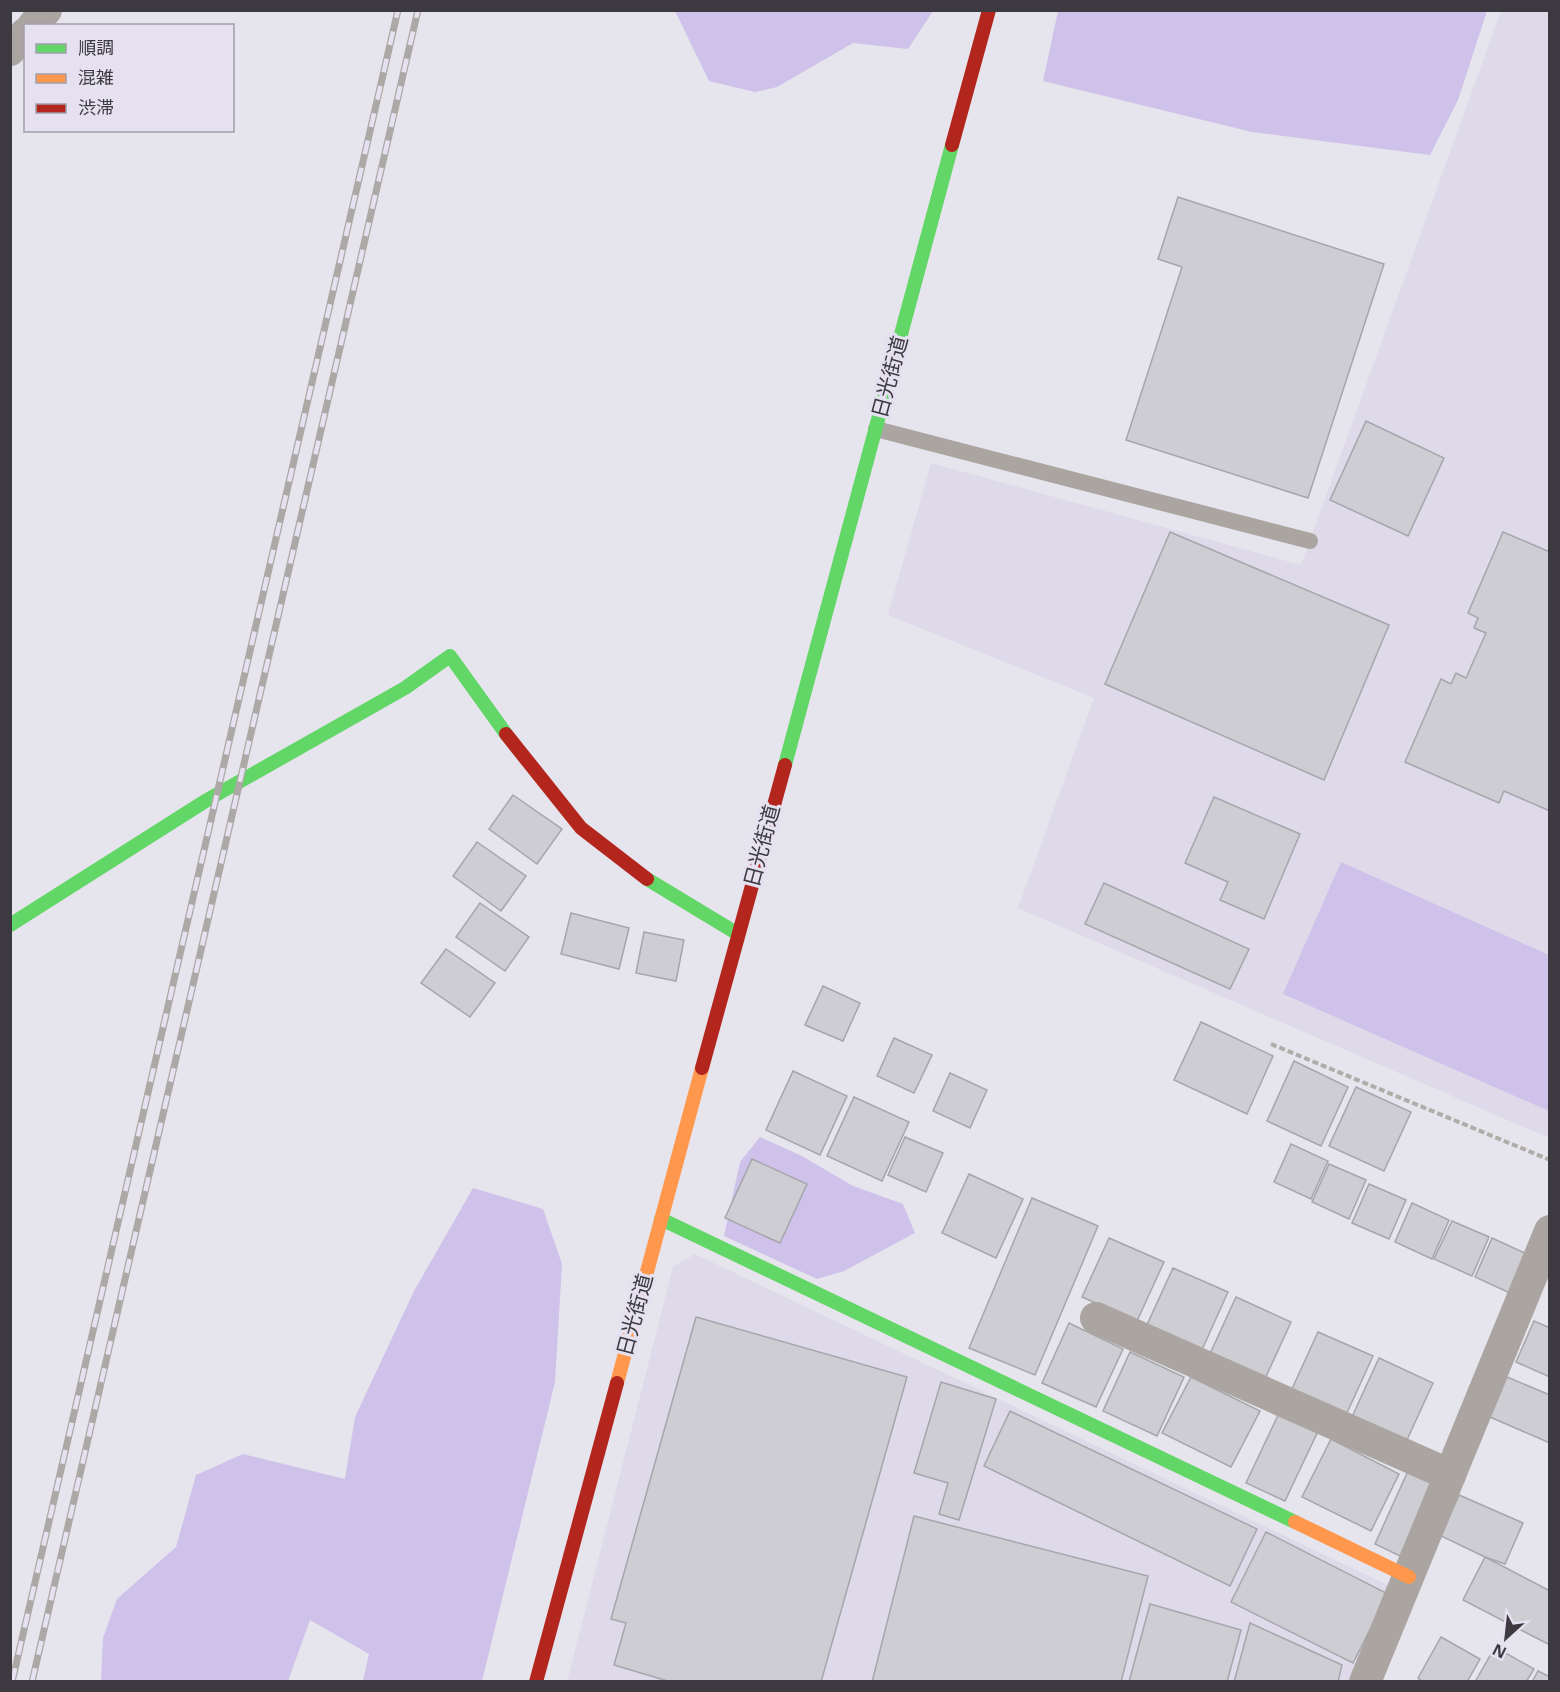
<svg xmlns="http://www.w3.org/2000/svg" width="1560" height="1692" viewBox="0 0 1560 1692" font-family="'Noto Sans','Noto Sans JP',sans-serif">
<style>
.built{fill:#dedaea}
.green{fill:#cec2ea}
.building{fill:#cfcdd4;stroke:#a6a5ab;stroke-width:1.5}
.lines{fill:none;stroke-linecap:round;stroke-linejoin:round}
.path{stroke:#b0acaa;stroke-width:4;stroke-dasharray:6 3;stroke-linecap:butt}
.lane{stroke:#aaa5a0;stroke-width:16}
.street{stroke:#aaa5a0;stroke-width:32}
.fast{stroke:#63d668;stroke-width:14}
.slow{stroke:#ff974d;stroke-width:14}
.jam{stroke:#b3261e;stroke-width:14}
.rail-casing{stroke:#aca8a6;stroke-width:7}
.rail{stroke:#e5e1f0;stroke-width:4.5;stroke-dasharray:14;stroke-linecap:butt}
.labels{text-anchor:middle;stroke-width:6;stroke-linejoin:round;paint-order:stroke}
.street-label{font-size:21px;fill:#3c3a40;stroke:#e5e1f0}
</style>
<rect width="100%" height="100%" fill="#e6e4ec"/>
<g class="built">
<path d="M1501,11h48v1127l-531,-230 76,-210 -206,-83 43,-152 370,102z"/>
<path d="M695,1254l701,335 -38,92 -791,1 106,-415z"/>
</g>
<g class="green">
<path d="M675,11v-1l258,1 -25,38 -55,-6 -76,44 -22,5 -46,-11z"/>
<path d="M1058,11v-1l429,1 -29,89 -28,55 -178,-23 -209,-51z"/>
<path d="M1341,862l208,93v156l-266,-117z"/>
<path d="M760,1137l42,19 51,30 50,18 12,29 -71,38 -27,8 -93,-43 16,-74z"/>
<path d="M473,1188l70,21 19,55 -7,118 -73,299h-119l6,-27 -59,-34 -22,61h-187l2,-43 14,-39 59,-52 20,-72 47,-21 102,25 10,-62 59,-126z"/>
</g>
<g class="building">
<path d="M1178,197l206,67 -76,234 -182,-58 56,-173 -24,-8z"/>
<path d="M1366,421l78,37 -36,78 -78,-36z"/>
<path d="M1170,532l219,93 -65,155 -219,-96z"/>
<path d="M1503,532l47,20v259l-46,-20 -5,12 -94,-41 36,-83 10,5 5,-11 10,5 20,-45 -12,-5 4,-10 -10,-5z"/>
<path d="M513,795l49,34 -25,35 -48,-35z"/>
<path d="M1214,797l86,37 -36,85 -44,-19 8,-18 -43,-19z"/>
<path d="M477,842l49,34 -25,35 -48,-35z"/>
<path d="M1104,883l145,66 -19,40 -145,-65z"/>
<path d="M480,903l49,34 -24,34 -49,-34z"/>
<path d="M571,913l58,15 -10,41 -58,-15z"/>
<path d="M644,932l40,8 -8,41 -40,-8z"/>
<path d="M446,949l49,34 -25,34 -49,-34z"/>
<path d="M823,986l37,17 -17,38 -38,-16z"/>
<path d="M1201,1022l72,34 -26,58 -73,-34z"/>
<path d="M894,1038l38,17 -18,38 -37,-17z"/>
<path d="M1294,1061l54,26 -27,59 -54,-25z"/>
<path d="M793,1071l54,25 -27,59 -54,-25z"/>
<path d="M950,1073l37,17 -17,38 -37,-17z"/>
<path d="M1356,1087l55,25 -27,59 -55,-25z"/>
<path d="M854,1097l55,25 -27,59 -55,-25z"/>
<path d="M905,1137l38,16 -17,39 -38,-17z"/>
<path d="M1291,1144l37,17 -17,38 -37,-17z"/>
<path d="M752,1159l55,25 -27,59 -55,-25z"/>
<path d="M1329,1164l37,16 -17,39 -37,-17z"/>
<path d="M969,1174l54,25 -27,59 -54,-25z"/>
<path d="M1369,1184l37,16 -17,39 -37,-16z"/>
<path d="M1032,1198l66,28 -63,149 -66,-27z"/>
<path d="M1412,1203l37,17 -17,39 -37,-17z"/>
<path d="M1452,1221l37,16 -17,39 -38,-17z"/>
<path d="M1109,1238l55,24 -27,59 -55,-24z"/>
<path d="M1492,1238l37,17 -17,39 -37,-17z"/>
<path d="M1173,1268l55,24 -27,60 -55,-25z"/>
<path d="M1236,1297l55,25 -27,59 -55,-25z"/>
<path d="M696,1317l211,60 -86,305h-150l-57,-17 12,-42 -15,-4z"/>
<path d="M1534,1321l16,7v49l-34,-15z"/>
<path d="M1069,1323l54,26 -27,58 -54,-24z"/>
<path d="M1318,1332l55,24 -27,59 -55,-24z"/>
<path d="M1130,1352l54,25 -27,59 -54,-25z"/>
<path d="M1379,1358l54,25 -27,59 -54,-25z"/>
<path d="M1191,1377l69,34 -29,56 -69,-34z"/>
<path d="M1507,1377l43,18v48l-60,-26z"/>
<path d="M941,1382l55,17 -37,121 -20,-6 9,-31 -34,-10z"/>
<path d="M1010,1411l247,118 -27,57 -246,-120z"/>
<path d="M1280,1411l39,18 -34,72 -39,-18z"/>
<path d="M1331,1439l68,35 -28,57 -69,-34z"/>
<path d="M1408,1471l25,11 -33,74 -25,-12z"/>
<path d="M1459,1495l64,28 -18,41 -20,-7 -44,-21z"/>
<path d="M914,1516l234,60 -27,106h-249z"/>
<path d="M1266,1532l122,62 -35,69 -122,-61z"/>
<path d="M1485,1557l65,34v54l-87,-45z"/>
<path d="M1150,1604l91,26 -14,52h-98z"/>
<path d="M1250,1623l92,42 -4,17h-104z"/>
<path d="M1441,1637l39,22 -13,23h-44l-5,-4z"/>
<path d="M1495,1647l39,22 -8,13h-51z"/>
<path d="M1538,1671l12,6v5h-18z"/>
</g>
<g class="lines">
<path class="path" d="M1271,1044l279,116"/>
<path class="lane" d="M876,429l434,112"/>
<g class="street">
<path d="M33,26l13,-16"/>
<path d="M10,50l16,-17"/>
<path d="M1096,1318l354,157"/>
<path d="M1365,1682l185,-451"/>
</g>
<g class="fast">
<path d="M785,765l167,-620"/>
<path d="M647,879l91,55"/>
<path d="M10,925l197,-125 198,-112 45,-32 56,78"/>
<path d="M661,1219l634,303"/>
</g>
<g class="slow">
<path d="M617,1383l85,-315"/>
<path d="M1295,1522l114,55"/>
</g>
<g class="jam">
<path d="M952,145l37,-135"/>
<path d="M506,734l75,94 66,51"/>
<path d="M702,1068l83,-303"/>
<path d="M536,1682l81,-299"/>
</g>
<g class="rail-casing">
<g id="rail">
<path d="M12,1682l386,-1672"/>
<path d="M32,1682l386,-1672"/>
</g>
</g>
<use href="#rail" class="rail"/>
</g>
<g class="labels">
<g class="street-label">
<text transform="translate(890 377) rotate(-75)" y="7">日光街道</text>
<text transform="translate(762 846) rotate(-75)" y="7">日光街道</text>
<text transform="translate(635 1315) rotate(-75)" y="7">日光街道</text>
</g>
</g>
<rect width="1560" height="1692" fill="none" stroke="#3c3a40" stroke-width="24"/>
<rect x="24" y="24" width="210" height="108" fill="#e5e1f0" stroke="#a19eaa" stroke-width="1.5"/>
<rect x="36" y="44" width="30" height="9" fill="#63d668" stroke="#a19eaa" stroke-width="1.5"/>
<text x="78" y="54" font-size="18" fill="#3c3a40">順調</text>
<rect x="36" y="74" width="30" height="9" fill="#ff974d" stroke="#a19eaa" stroke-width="1.5"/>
<text x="78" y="84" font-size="18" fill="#3c3a40">混雑</text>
<rect x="36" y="104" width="30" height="9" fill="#b3261e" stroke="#a19eaa" stroke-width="1.5"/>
<text x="78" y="114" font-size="18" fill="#3c3a40">渋滞</text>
<g transform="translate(1506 1638) rotate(207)" stroke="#e5e1f0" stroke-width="4.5" paint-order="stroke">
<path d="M0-4.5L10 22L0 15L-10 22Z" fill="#3c3a40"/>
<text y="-9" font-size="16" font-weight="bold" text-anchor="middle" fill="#3c3a40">N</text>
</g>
</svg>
